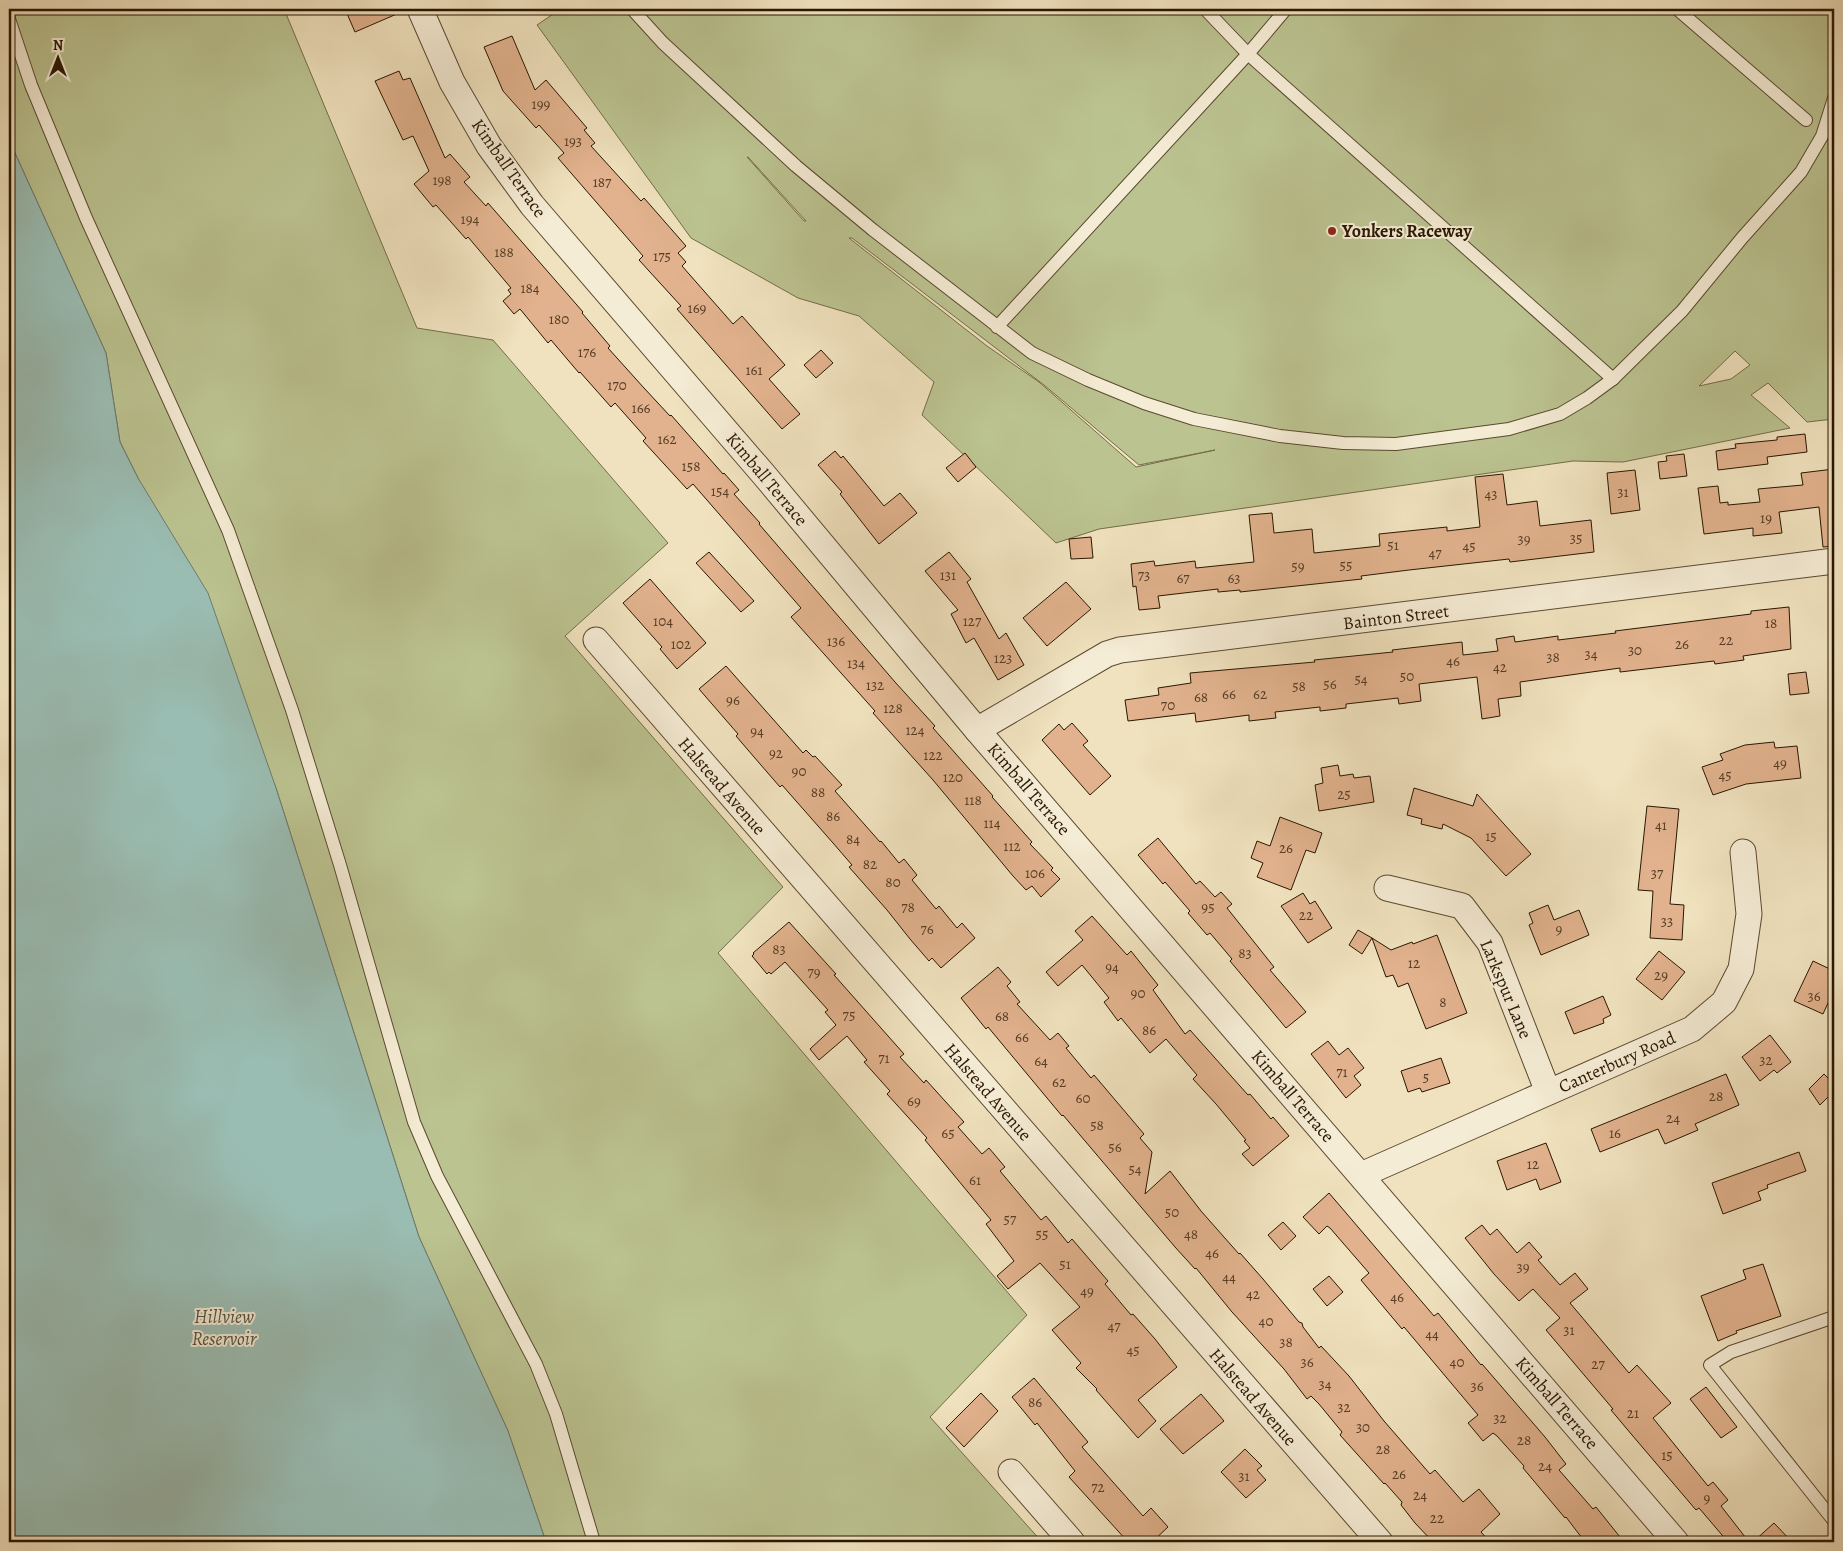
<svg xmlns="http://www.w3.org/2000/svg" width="1843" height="1551" viewBox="0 0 1843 1551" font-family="Alegreya,serif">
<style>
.green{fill:#bbc390;stroke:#726c48;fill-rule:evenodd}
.water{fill:#9abdb3;stroke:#6d7a6c}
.building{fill:#e1b28d;stroke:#291601}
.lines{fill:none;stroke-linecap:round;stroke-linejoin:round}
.service-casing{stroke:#5b4930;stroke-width:14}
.minor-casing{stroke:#5b4930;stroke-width:27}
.service{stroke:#f5ecd5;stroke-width:12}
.minor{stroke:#f5ecd5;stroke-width:25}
.poi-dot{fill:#8f2418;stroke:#f5ecd5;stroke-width:2}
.labels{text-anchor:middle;stroke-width:4;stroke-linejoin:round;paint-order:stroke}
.number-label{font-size:15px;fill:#573d24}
.street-label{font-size:18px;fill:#291601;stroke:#f5ecd5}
.poi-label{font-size:18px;font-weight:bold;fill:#291601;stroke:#f5ecd5;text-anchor:start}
.water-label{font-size:19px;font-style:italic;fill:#51503f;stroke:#f5ecd5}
</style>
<rect width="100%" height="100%" fill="#f0e2be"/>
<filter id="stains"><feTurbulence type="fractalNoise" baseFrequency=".004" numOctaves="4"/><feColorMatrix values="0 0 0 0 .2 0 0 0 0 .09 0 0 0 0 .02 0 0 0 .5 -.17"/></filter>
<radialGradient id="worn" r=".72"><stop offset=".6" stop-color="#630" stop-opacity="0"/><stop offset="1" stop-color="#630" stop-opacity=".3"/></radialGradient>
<g class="green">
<path d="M9,9h275l133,319 76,12 175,203 -103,93 218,251 -65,66 309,362 -97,102 112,125h-496l-38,-111 -89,-194 -143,-449 -138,-310 -18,-36 -14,-89 -97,-213z"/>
<path d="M558,9h1276v410l-27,3 -39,-39 -17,12 39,33 -167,34 -50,-1 -474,68 -43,14 -134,-128 12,-33 -75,-66 -61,-18 -107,-60 -154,-213 22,-15zM747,157h1l58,64h-2zM849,238h3l192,147 95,80 76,-15 -79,17 -97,-85 -52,-36zM1735,351l15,14 -19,14 -32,7z"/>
</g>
<path class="water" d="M9,140l97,213 14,89 18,36 70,115 68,195 143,449 89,194 38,111h-537z"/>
<g class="building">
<path d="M345,9h61v1l-51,22z"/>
<path d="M512,36l23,54 11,-10 41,48 -3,2 11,13 -4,3 50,55 3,-3 42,48 -8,7 8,9 -4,4 51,58 9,-8 43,49 -16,14 31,35 -18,15 -105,-120 4,-3 -42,-46 4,-4 -85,-98 6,-5 -25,-28 -3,3 -33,-37 -19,-44z"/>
<path d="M399,71l4,9 7,-2 35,80 5,-4 20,23 -6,5 22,24 2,-3 95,109 -1,1 28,33 -2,2 36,40 26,28 1,-1 52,59 1,-1 15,17 -5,4 26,29 -1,1 136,158 40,44 -2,2 60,68 -1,1 40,45 -2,2 23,24 -2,2 9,9 -19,18 -9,-11 -6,4 -13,-14 -80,-96 -60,-67 2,-2 -84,-94 10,-9 -108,-124 -6,5 -44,-48 3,-3 -31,-35 -4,4 -31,-35 -1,1 -28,-33 -3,3 -28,-34 -6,5 -11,-13 8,-7 -3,-4 3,-2 -43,-51 -2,2 -30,-34 -3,2 -19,-23 15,-13 -16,-35 -10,4 -28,-59z"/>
<path d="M821,350l12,13 -17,15 -12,-13z"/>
<path d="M1805,434l2,18 -40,5 1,7 -50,6 -2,-19 20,-3 -1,-4 42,-4v-3z"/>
<path d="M835,451l6,7 2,-2 41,50 16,-13 17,20 -38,31 -39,-50 2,-2 -24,-27z"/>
<path d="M965,453l11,14 -18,15 -12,-14z"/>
<path d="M1684,454l3,22 -27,3 -2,-17 9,-1 -1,-5z"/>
<path d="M1834,469v77l-11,1 -4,-40 -40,5 3,21 -29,3v-8l-49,6 -6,-46 20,-2 2,17 8,-1v3l32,-3 -2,-13 45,-4 -2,-12z"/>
<path d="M1635,470l5,40 -29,4 -4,-41z"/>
<path d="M1503,474l4,31 30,-4 3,25 51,-6 3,32 -84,10 -1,-3 -100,11 -48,6 1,3 -122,13v-2l-22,2v-3l-60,7 2,12 -21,2 -3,-24 -3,1 -2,-23 23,-3 1,5 40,-5 1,7 58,-6 -5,-47 23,-2 2,20 38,-4 2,24 66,-7 -1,-12 68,-7v4l33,-4 -5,-50z"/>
<path d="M1091,537l2,21 -22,1 -2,-20z"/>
<path d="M709,552l45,49 -13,11 -45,-49z"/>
<path d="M949,552l22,27 -4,3 32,57 7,-6 18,32 -26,15 -24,-42 -8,5 -15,-29 7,-4 -33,-39z"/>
<path d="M650,579l56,64 -29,26 -17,-20 2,-2 -39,-44z"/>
<path d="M1066,582l25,27 -44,37 -24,-28z"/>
<path d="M1789,607l2,42 -48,7 1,4 -29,4 -1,-3 -94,11v-4l-100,14 1,14 -23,3 2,17 -18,3 -5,-42 -58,7 2,17 -22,3 -1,-6 -52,6v4l-26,3v-4l-45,5 1,6 -27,3v-6l-53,7 -1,-9 -67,8 -3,-21 34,-5 -1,-7 33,-5 -1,-10 125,-11 -1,-2 79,-8 -1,-2 70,-8 1,13 35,-4 -2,-12 18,-3 1,6 43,-6v4l58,-7 -1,-2 136,-17v-3z"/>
<path d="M726,666l77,87 3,-3 7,7 2,-1 27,29 -7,6 45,51 1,-1 18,22 5,-4 13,16 -5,5 24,29 3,-3 18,22 5,-5 13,15 -34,30 -9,-10 -3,3 -19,-22 -23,-29 -38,-43 3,-2 -19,-22 -51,-58 -2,2 -26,-30 -18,-21 2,-2 -39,-45z"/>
<path d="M1806,672l3,21 -19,2 -2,-21z"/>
<path d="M1072,723l16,18 -5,4 28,31 -21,19 -48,-55 17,-16 5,6z"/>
<path d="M1774,742l1,6 22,-2 4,32 -55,6 -33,11 -11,-28 21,-7 -3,-6 25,-9z"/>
<path d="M1338,765l2,11 13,-2 1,4 16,-2 4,26 -55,9 -4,-26 8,-2 -2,-15z"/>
<path d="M1414,788l59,18 4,-12 54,60 -25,22 -35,-38 -28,-14 -1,5 -21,-5 1,-5 -15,-4z"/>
<path d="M1647,806l32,3 -9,95 14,1 -2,35 -32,-2 3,-47 -15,-1z"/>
<path d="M1280,817l42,16 -7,20 -9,-3 -15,40 -34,-13 6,-14 -12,-5 6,-17 13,5z"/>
<path d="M1158,838l38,46 4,-3 15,16 6,-5 11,12 -5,4 47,59 -4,3 36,42 -20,16 -56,-67 2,-2 -22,-26 -3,2 -19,-22 2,-2 -25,-29 -2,2 -25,-29z"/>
<path d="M1303,893l7,11 5,-3 17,27 -24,15 -27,-37z"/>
<path d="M1548,905l6,15 25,-10 10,25 -48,20 -12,-30 4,-2 -4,-10z"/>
<path d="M1092,916l35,39 4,-4 27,34 -5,5 32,44 5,-4 58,65 2,-1 21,25 2,-2 16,19 -36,30 -11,-12 8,-6 -6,-7 2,-1 -30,-36 -23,-25 4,-4 -31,-36 -16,14 -29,-35 -3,3 -14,-19 5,-4 -27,-33 -24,21 -12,-14 37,-32 -8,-9z"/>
<path d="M789,922l47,52 -2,1 70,79 -4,3 24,26 2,-3 38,42 -6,5 24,27 7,-6 16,19 -5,4 41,49 5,-4 22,27 4,-4 36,42 -3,3 26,31 2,-1 22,25 22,28 -39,33 18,21 -18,17 -42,-48 1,-1 -21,-21 5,-5 -29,-33 28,-23 -40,-44 -32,26 -11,-13 17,-15 -28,-37 5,-4 -66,-80 2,-2 -40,-44 3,-3 -26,-29 3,-2 -20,-24 -28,24 -9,-11 26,-24 -11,-13 3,-2 -43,-48 -14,12 -2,-2 -2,2 -15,-18 2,-2 -1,-1z"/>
<path d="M1358,930l14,8 -10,16 -13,-9z"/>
<path d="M1437,935l30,78 -41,16 -18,-46 -10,4 -5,-12 -7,2 -14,-39 19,12 21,-8 1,2z"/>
<path d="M1659,951l26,21 -23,28 -26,-21z"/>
<path d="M1813,961l21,10v19l-11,24 -29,-13z"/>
<path d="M998,967l13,15 -4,4 13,16 -3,2 33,36 8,-7 11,13 -3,2 25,30 3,-3 50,59 -4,4 12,14 -7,42 25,-23 31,40 38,43 1,-1 23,26 36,43 3,1 1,4 16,21 2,-2 28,30 35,45 46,53 5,-4 28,32 16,-13 21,25 -19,18 9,10h-57l-18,-19 -14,-18 1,-3 -17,-19 -1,1 -44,-49 2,-3 -23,-28 -8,-8 -4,3 -23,-30 -52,-57 -36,-44 -1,1 -20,-22 -112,-132 -1,1 -74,-89 -2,2 -25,-31z"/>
<path d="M1603,996l8,19 -8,4 1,4 -30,11 -9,-22z"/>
<path d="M1770,1035l21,27 -14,11 -3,-3 -14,11 -18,-24z"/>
<path d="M1328,1041l11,14 9,-7 16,20 -10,8 7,9 -15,13 -35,-44z"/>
<path d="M1441,1058l9,25 -28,9 -2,-4 -12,4 -7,-21z"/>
<path d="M1726,1074l13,31 -44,19 3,6 -33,14 -7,-15 -58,23 -9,-23z"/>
<path d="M1824,1074l10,10v7l-14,14 -11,-16z"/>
<path d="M1546,1143l15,39 -21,8 -4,-11 -29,11 -10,-29z"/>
<path d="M1799,1152l7,19 -39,14 1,3 -10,4 3,8 -38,14 -11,-31z"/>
<path d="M1329,1193l105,123 4,-3 43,52 1,-1 63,73 21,27 -7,6 34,39 3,-2 28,35h-39l-19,-25 -1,1 -42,-50 1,-2 -27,-30 -4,-3 -10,8 -15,-18 10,-8 -74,-88 -2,2 -41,-49 8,-7 -39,-45 -3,-2 -8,8 -16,-17z"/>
<path d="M1283,1222l13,14 -15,14 -13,-15z"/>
<path d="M1482,1225l8,10 7,-6 20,24 12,-11 13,15 -4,3 22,25 15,-12 13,16 -18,14 59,70 8,-8 34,38 -18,15 55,68 5,-4 15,18 -7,6 28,36h-21l-29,-34 -3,2 -64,-75 -21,-25 2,-1 -67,-79 14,-12 -27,-29 -14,12 -25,-27 -29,-36z"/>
<path d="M1763,1264l18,52 -45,15 1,2 -19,8 -17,-45 45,-17 -3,-9z"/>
<path d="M1329,1276l14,16 -16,14 -14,-17z"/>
<path d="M1034,1378l54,64 -6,5 61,69 8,-8 17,19 -16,15h-24l-59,-65 6,-6 -38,-48 -2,2 -23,-28z"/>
<path d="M1706,1387l31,40 -16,11 -31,-39z"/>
<path d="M981,1393l17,18 -34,36 -18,-19z"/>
<path d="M1201,1394l23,27 -41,33 -23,-25z"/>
<path d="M1245,1449l17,17 -5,4 9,10 -20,18 -25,-26z"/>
<path d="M1774,1523l18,19h-39z"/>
</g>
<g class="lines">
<g class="service-casing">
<g id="service">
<path d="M632,9l31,34 133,123 77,64 159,123 56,27 56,23 50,16 86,17 63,7 53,1 113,-15 51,-15 27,-16 26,-19 69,-68 60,-73 59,-66 21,-36 12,-38"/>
<path d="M1205,9l43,45 365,325"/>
<path d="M1677,9l129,111"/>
<path d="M9,19l22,66 55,133 142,312 64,180 48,155 74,257 23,54 99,188 20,50 38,128"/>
<path d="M997,327l251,-273 38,-45"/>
<path d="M1834,1317l-103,35 -21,13 124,156"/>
</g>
</g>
<g class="minor-casing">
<g id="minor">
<path d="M420,9l32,73 37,64 43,59 233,271 212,254 699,812"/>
<path d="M596,640l784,902"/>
<path d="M977,730l130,-76 13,-4 714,-89"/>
<path d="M1387,888l75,18 28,37 58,149"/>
<path d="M1361,1175l331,-146 32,-27 17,-33 8,-55 -6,-62"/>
<path d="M1011,1472l61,70"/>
</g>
</g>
<use href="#service" class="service"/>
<use href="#minor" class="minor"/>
</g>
<circle class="poi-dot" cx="1332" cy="231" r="5"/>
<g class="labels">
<g class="number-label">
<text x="541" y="109">199</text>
<text x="573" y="146">193</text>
<text x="442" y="185">198</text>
<text x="602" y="187">187</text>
<text x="470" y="224">194</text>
<text x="504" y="257">188</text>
<text x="662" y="261">175</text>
<text x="530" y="293">184</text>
<text x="697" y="313">169</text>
<text x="559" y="324">180</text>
<text x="587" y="357">176</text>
<text x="754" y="375">161</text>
<text x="617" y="390">170</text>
<text x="641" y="413">166</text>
<text x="667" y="444">162</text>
<text x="691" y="471">158</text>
<text x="720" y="496">154</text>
<text x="1623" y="497">31</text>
<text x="1491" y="499">43</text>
<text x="1766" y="523">19</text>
<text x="1576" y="543">35</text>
<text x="1524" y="544">39</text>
<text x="1393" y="550">51</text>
<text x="1469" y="551">45</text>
<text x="1435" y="558">47</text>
<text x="1346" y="570">55</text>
<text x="1298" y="571">59</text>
<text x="948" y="580">131</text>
<text x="1144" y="580">73</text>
<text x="1183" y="583">67</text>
<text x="1234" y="583">63</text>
<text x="663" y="626">104</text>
<text x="972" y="626">127</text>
<text x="1771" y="628">18</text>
<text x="1726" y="645">22</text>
<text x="836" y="646">136</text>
<text x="681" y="649">102</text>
<text x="1682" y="649">26</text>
<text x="1635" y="655">30</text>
<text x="1591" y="659">34</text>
<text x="1553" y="662">38</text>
<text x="1003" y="663">123</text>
<text x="1453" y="666">46</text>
<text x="856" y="668">134</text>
<text x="1500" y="672">42</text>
<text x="1407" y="681">50</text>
<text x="1361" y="684">54</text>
<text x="1330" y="689">56</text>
<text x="875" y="690">132</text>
<text x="1299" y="691">58</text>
<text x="1229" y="699">66</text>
<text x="1260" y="699">62</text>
<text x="1201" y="702">68</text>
<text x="733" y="705">96</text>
<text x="1168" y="710">70</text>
<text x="893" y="713">128</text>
<text x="915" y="735">124</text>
<text x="757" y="736">94</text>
<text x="776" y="758">92</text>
<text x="933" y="760">122</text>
<text x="1780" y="768">49</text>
<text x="799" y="776">90</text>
<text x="1725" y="780">45</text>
<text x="953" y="782">120</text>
<text x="818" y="797">88</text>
<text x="1344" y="799">25</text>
<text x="973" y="805">118</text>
<text x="833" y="821">86</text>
<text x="992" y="828">114</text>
<text x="1661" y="830">41</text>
<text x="1491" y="841">15</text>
<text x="853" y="844">84</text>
<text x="1012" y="851">112</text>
<text x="1286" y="853">26</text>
<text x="870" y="869">82</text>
<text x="1035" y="878">106</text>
<text x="1657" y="878">37</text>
<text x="893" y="887">80</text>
<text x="908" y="912">78</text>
<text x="1208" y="912">95</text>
<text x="1306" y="920">22</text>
<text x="1667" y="926">33</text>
<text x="927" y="934">76</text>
<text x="1559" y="934">9</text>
<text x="779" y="954">83</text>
<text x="1245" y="958">83</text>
<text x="1414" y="968">12</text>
<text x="1112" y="972">94</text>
<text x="814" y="977">79</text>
<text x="1661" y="980">29</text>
<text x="1138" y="998">90</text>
<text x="1814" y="1001">36</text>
<text x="1443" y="1007">8</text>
<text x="849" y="1020">75</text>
<text x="1002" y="1021">68</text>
<text x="1149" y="1035">86</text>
<text x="1022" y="1042">66</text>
<text x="884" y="1063">71</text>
<text x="1766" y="1065">32</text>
<text x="1041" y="1066">64</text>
<text x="1342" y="1077">71</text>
<text x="1426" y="1082">5</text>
<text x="1059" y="1087">62</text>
<text x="1716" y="1101">28</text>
<text x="1083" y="1103">60</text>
<text x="914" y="1106">69</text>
<text x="1673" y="1123">24</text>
<text x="1097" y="1130">58</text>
<text x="948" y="1138">65</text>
<text x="1615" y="1138">16</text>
<text x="1115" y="1152">56</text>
<text x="1533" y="1169">12</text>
<text x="1135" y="1174">54</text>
<text x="975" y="1185">61</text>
<text x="1172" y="1217">50</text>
<text x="1010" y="1224">57</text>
<text x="1042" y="1239">55</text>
<text x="1191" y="1239">48</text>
<text x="1212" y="1258">46</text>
<text x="1065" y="1269">51</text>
<text x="1523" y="1272">39</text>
<text x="1229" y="1282">44</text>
<text x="1087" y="1296">49</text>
<text x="1253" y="1299">42</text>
<text x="1397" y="1302">46</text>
<text x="1266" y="1326">40</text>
<text x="1114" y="1331">47</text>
<text x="1569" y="1335">31</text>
<text x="1432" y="1339">44</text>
<text x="1286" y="1347">38</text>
<text x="1133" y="1355">45</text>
<text x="1307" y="1367">36</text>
<text x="1457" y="1367">40</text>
<text x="1598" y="1369">27</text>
<text x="1325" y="1389">34</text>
<text x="1477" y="1391">36</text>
<text x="1035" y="1407">86</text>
<text x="1344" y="1412">32</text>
<text x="1633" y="1418">21</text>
<text x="1500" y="1423">32</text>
<text x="1363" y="1432">30</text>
<text x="1524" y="1445">28</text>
<text x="1383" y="1454">28</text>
<text x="1667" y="1460">15</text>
<text x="1545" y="1471">24</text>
<text x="1399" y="1479">26</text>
<text x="1244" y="1481">31</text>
<text x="1098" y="1492">72</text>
<text x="1420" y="1500">24</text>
<text x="1707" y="1503">9</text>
<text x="1437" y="1523">22</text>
</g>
<g class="street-label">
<text transform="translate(509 168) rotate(55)" y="6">Kimball Terrace</text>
<text transform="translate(767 479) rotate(50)" y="6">Kimball Terrace</text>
<text transform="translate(1396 617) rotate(-7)" y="6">Bainton Street</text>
<text transform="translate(722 786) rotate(49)" y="6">Halstead Avenue</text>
<text transform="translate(1029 789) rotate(49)" y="6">Kimball Terrace</text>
<text transform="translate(1506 989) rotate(67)" y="6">Larkspur Lane</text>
<text transform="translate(1617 1062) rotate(-24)" y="6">Canterbury Road</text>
<text transform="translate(988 1092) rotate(49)" y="6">Halstead Avenue</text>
<text transform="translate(1293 1096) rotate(49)" y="6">Kimball Terrace</text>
<text transform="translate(1253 1397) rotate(49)" y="6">Halstead Avenue</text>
<text transform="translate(1557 1403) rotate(49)" y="6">Kimball Terrace</text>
</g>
<g class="poi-label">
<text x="1342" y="237">Yonkers Raceway</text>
</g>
<g class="water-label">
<text x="224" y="1323">Hillview<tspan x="224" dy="22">Reservoir</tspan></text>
</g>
</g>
<rect width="1843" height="1551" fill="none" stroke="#f0e2be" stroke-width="30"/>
<rect x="10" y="10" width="1823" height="1531" fill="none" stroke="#291601" stroke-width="2.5"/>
<rect x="15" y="15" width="1813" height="1521" fill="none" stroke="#291601"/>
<g transform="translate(58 58)" stroke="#f5ecd5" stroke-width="4" paint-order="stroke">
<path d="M0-4L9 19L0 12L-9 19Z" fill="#291601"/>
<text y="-8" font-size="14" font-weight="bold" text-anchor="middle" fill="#291601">N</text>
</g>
<rect width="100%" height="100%" filter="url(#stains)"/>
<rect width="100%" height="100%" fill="url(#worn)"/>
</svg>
